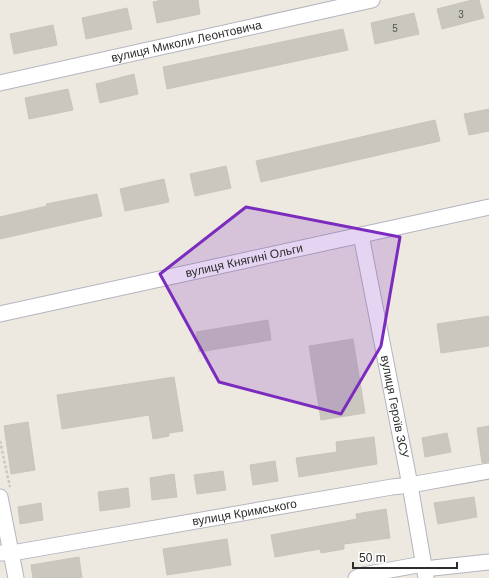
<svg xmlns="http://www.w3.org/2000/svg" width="489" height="578" viewBox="0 0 489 578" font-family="Helvetica,sans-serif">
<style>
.building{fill:#c9c7be;stroke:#c9c5b9}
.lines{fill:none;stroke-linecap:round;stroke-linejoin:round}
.minor-casing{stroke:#b3b5bf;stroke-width:17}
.path{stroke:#c8c8c8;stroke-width:2.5;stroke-dasharray:3 2;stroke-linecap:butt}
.minor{stroke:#fff;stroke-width:15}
.marked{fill:#7b2cbf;fill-opacity:0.2;stroke:#7b2cbf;stroke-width:3;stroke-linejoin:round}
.labels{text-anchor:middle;stroke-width:4;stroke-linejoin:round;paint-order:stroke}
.number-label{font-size:10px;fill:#545451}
.street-label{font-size:12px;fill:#2d2d2d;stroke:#fff}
</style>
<rect width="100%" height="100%" fill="#ede9e0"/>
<g class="building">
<path d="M162,0h36l2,14 -43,9 -4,-21z"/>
<path d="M472,0h7l5,18 -42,11 -5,-20z"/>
<path d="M127,8l5,21 -46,10 -4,-21z"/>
<path d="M414,13l5,21 -44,10 -4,-21z"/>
<path d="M53,25l4,20 -43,9 -4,-20z"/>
<path d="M343,29l5,21 -181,39 -4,-22z"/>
<path d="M134,74l4,20 -38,9 -4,-19z"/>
<path d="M68,89l5,21 -44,9 -4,-21z"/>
<path d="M489,109v22l-20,4 -5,-21z"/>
<path d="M435,120l5,21 -179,41 -5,-21z"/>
<path d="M226,166l5,22 -36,8 -5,-22z"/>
<path d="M164,179l5,23 -44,9 -5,-22z"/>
<path d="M97,194l5,22 -102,23v-22l47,-11 -1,-2z"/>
<path d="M489,316v30l-48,7 -4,-29z"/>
<path d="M268,320l3,20 -72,12 -3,-20z"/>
<path d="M353,339l12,74 -44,7 -12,-74z"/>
<path d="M174,377l9,54 -14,2v3l-16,3 -4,-24 -87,14 -5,-34z"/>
<path d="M28,422l7,48 -24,4 -7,-48z"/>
<path d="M489,426v36l-7,1 -5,-35z"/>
<path d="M447,433l4,19 -26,5 -3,-19z"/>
<path d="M374,437l3,27 -78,13 -3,-19 41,-6 -1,-10z"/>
<path d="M275,461l3,20 -25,4 -3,-20z"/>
<path d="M223,471l3,19 -29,4 -3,-19z"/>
<path d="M174,474l3,23 -25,3 -2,-22z"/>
<path d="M128,488l2,19 -30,4 -2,-19z"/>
<path d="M474,497l3,20 -39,7 -4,-21z"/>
<path d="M41,503l2,17 -23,4 -2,-17z"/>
<path d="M386,509l4,29 -46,6v5l-23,4 -1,-4 -45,8 -4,-22 86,-16 -1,-5z"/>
<path d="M227,539l4,26 -64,10 -4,-26z"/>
<path d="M79,557l3,21h-49l-2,-13z"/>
</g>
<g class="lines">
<g class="minor-casing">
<g id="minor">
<path id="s1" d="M0,83l372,-83"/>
<path id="s2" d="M361,235l49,250 16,93"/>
<path id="s3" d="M0,314l489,-107"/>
<path d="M0,497l16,81"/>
<path id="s4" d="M0,553h12l380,-66 18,-2 79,-14"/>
<path d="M424,569l65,-7"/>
<path d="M356,578l7,-3 60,-11"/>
</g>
</g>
<path class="path" d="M0,441l10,46"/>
<use href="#minor" class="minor"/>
</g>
<path class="marked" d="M246,207l154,30 -19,109 -40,68 -122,-32 -59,-108z"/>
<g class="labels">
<g class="number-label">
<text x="461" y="18">3</text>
<text x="395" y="32">5</text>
</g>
<g class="street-label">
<text dy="4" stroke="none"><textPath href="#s1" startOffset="191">вулиця Миколи Леонтовича</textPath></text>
<text dy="4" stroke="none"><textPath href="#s3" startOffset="250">вулиця Княгині Ольги</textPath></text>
<text dy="4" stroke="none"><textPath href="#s2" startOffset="175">вулиця Героїв ЗСУ</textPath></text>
<text dy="4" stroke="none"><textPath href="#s4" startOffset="248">вулиця Кримського</textPath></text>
</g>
</g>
<path d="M353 562v6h104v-6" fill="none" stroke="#2d2d2d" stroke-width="2"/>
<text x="359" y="562" font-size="12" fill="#2d2d2d" stroke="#ffffff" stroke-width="3" paint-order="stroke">50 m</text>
</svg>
